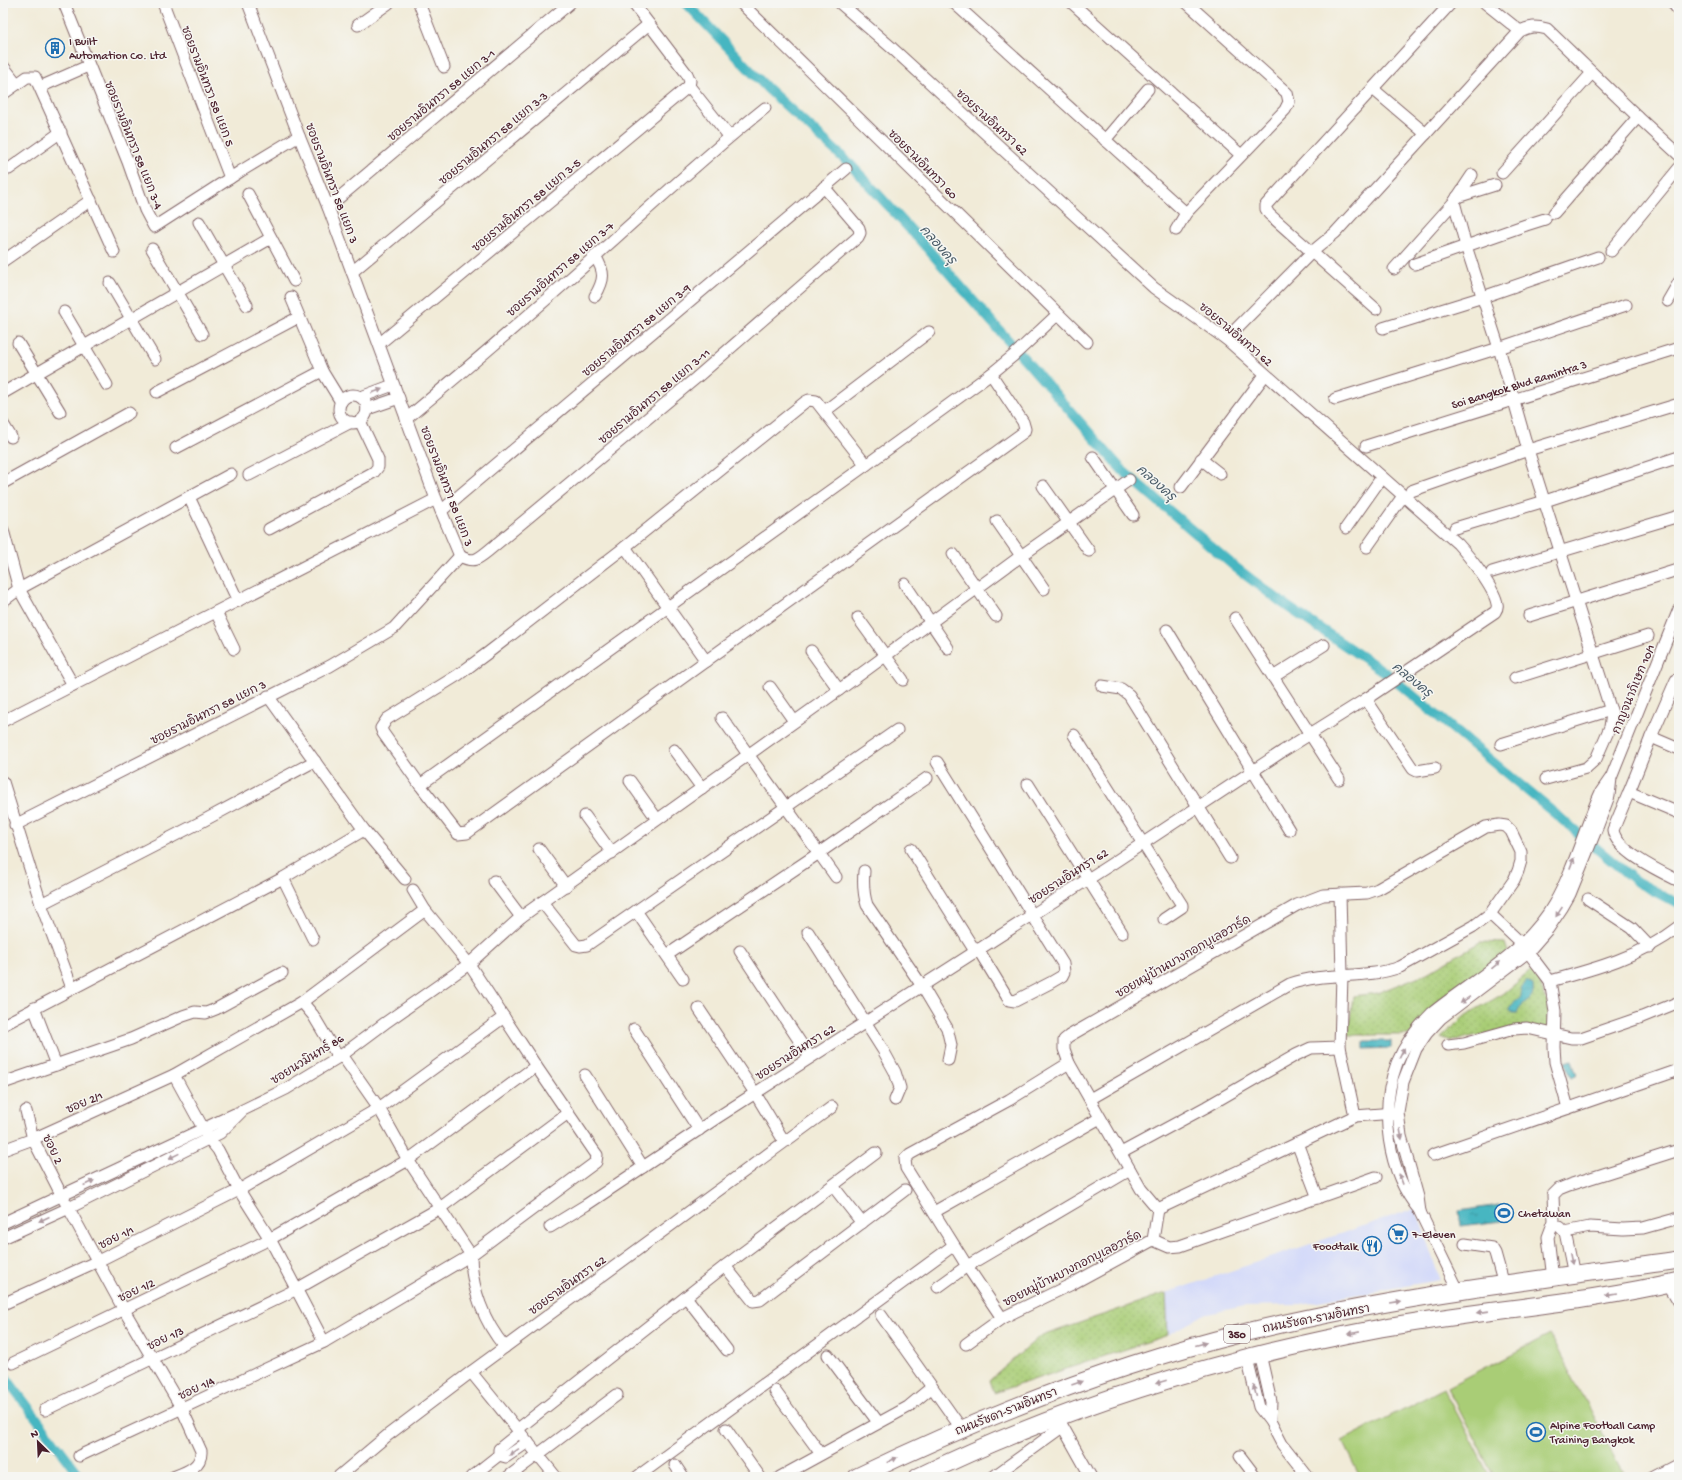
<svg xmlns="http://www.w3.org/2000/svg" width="1682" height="1480" viewBox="0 0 1682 1480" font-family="'Gochi Hand','Playpen Sans Thai',sans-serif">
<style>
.built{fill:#d3d9f9}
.grass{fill:url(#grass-dots);stroke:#7a7650}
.garden{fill:#a9cd76;stroke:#7a7650}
.water{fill:url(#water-ripples);stroke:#486a76}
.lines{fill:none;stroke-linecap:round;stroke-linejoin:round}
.canal{stroke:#47b6c1;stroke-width:10}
.minor-casing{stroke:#846668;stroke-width:13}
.secondary-casing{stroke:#846668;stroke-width:18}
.primary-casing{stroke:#846668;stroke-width:19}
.minor{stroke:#fff;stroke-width:11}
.secondary{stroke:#fff;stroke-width:16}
.primary{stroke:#fff;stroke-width:17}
.oneway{fill:#ae9aa0}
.labels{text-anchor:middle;stroke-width:3;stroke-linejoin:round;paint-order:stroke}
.shield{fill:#f6f6f2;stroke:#7e6067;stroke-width:1}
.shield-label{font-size:11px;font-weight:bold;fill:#4a1f2b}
.poi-label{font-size:12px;fill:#4a1f2b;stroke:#f6f6f2;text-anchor:start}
.street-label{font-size:12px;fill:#4a1f2b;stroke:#f6f6f2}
.water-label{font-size:13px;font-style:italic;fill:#495b67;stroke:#f6f6f2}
</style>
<defs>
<pattern id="grass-dots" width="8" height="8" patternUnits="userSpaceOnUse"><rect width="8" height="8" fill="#a9cd76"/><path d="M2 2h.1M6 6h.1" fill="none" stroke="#93b066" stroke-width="1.8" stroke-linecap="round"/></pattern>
<pattern id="water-ripples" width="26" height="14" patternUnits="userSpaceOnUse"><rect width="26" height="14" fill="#47b6c1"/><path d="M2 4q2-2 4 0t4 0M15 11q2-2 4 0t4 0" fill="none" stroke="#3d939d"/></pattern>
</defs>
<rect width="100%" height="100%" fill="#f6f6f2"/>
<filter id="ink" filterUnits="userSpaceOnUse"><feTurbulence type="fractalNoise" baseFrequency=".025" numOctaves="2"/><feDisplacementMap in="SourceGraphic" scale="8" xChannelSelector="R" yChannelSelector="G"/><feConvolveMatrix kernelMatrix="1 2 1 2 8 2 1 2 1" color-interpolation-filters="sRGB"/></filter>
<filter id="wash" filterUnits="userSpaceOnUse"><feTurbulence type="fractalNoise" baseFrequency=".012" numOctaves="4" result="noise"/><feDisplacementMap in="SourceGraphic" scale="16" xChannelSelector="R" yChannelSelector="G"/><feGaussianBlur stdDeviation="0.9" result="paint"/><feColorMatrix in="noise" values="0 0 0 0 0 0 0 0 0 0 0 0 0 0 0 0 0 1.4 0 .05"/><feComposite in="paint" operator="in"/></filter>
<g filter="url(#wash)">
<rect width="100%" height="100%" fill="#f1ebd8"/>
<path class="built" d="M1416,1208l24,72 -145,25 -51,1 -41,9 -35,20 -2,-42z"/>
<g class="grass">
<path d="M1480,942l25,1 3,9 -98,83h-62l5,-39 24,-3 50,-20z"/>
<path d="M1534,968l13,33 4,30 -27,-5 -75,15 -8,-3 25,-23 37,-21z"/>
<path d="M1166,1293l2,42 -174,58 -4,-13 49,-43z"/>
</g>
<g class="garden">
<path d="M1550,1334l74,142 -2,1h-128l-46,-90z"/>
<path d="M1444,1388l46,89h-130l-18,-36z"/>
</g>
<g class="water">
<path d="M1526,981l7,4c2,21 -11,13 -16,28h-4l-4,-3c4,-12 16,-7 11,-22z"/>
<path d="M1364,1041h27v7l-27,1z"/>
<path d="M1572,1060l5,15 -6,2 -5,-15z"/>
<path d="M1499,1205l2,16 -40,5 -2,-15z"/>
</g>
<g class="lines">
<g class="canal">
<path d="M686,3l82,86 82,75 69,75 204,232 112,96 53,40 98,66 251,209 42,22"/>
<path d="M3,1374l78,103"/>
</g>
</g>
</g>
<g filter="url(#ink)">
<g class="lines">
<g class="minor-casing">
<g id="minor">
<path d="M64,3l64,159 17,48 9,17 87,-56 58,-35"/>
<path d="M163,3l67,175"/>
<path d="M248,3l51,133 29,71 108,292 24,57"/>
<path d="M419,3l25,64"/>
<path d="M633,3l54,71 3,7 -1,5 40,50"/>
<path d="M741,3l346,339"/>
<path d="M954,3l232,210"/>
<path d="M1072,3l169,152"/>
<path d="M1485,3l35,28"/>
<path d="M358,25l31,-22"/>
<path d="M3,66l14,18"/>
<path d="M40,87l48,-21"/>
<path d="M1373,89l53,45"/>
<path d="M3,94l24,-17h8l79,175"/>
<path d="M1105,140l43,-51"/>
<path d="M9,169l52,-37"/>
<path d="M1502,173l90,-100"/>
<path d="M248,194l46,87"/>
<path d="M1457,197l38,-12"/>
<path d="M1454,202l12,44 33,102 29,102 84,264 -2,13 -14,32 -10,9 -40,11"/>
<path d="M328,207l242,-204"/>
<path d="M1554,213l84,-96"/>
<path d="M199,222l48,83"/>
<path d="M1176,230l10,-17 99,-103 4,-8 -2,-9 -100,-90"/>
<path d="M152,249l50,85"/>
<path d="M1611,251l68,-83"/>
<path d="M3,261l88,-61"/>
<path d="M1415,264l111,-39 19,-6"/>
<path d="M1394,269l60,-67 18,-27"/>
<path d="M352,272l297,-248"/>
<path d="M110,283l45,76"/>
<path d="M595,296c10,-17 10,-24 0,-40"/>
<path d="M291,297l31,74 19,31"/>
<path d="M1668,301l11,-19"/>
<path d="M1376,309l-107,-95 -3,-5v-4l185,-202"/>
<path d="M64,312l43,73"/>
<path d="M1383,328l100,-31 115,-40"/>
<path d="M1226,339l86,-87 23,-19 185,-202c10,-5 16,-5 27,-2l91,88 41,38"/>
<path d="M18,343l42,69"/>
<path d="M379,344l310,-258"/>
<path d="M157,392l142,-75"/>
<path d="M3,393l268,-155"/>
<circle cx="353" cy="409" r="14"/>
<path d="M361,397l32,-12"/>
<path d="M1335,399l164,-51 127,-43"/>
<path d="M367,409l32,-11"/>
<path d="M825,411l104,-79"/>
<path d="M406,419c69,-57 137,-116 204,-176 51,-46 101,-92 155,-135"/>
<path d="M3,424l8,13"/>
<path d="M1366,446l313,-98"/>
<path d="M176,448l146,-77"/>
<path d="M1093,457l40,58"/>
<path d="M1201,459l19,15"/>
<path d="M866,465l-50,-64 -7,-1 -4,2 -180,145 -136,105 -31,23 -71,44 -6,9 2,5 37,52 38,49 9,-1 557,-401 1,-3 -2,-7 -32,-48"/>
<path d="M249,475l102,-53"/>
<path d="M3,483l126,-70"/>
<path d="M1043,486l46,65"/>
<path d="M1181,487l84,-112"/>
<path d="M1411,491l117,-41 151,-46"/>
<path d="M189,497l49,104"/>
<path d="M441,511l405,-342"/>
<path d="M997,521l47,68"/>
<path d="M1346,528l36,-51"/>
<path d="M1455,528l90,-27 134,-44"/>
<path d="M269,529l105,-57 4,-5v-8l-18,-38"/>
<path d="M3,530l16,59 54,96"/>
<path d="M625,547l81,114"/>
<path d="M1367,547l36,-51"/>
<path d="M953,554l43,62"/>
<path d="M460,556c13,7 17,4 28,-5l208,-173 162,-141 2,-4 -1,-5 -35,-41"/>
<path d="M1492,572l187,-56"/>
<path d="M905,584l43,64"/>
<path d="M3,601l16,-12 212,-115"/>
<path d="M216,612l18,37"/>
<path d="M1529,616l145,-45"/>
<path d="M858,618l45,62"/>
<path d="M1235,618l104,161"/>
<path d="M1167,630l122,200"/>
<path d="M811,651l28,39"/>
<path d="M1273,677l51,-32"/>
<path d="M1515,678l133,-42"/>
<path d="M1676,680l-25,57 28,12"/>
<path d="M1102,686l19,3 8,6 101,163"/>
<path d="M770,687l24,34"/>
<path d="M268,696l96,134 41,49"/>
<path d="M1366,699l47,70 4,2 18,-3"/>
<path d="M722,718l114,159"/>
<path d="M3,721l433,-222"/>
<path d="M1074,735l108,170v2l-18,12"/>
<path d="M1651,737l-22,55 50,21"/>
<path d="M1501,744l110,-34"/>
<path d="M674,750l28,38"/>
<path d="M937,762l126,202 1,8 -2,4 -12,7 -35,18 -6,-1 -31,-51"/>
<path d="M630,781l27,38"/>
<path d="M3,782l38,122 31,84"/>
<path d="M1028,784l94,149"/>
<path d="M420,785l446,-320 125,-91 22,-18 45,-42"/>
<path d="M1629,792l-16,38c3,21 48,42 66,51"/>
<path d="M585,816l27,37"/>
<path d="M15,825l315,-159 64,-38 66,-72"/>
<path d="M539,849l27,37"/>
<path d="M911,849l64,102"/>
<path d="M864,871c-1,12 -1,22 3,34l55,81 25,42 4,17 -3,15"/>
<path d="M283,878l30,61"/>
<path d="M494,881l27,36"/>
<path d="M1340,894l2,81 -2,72 15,69"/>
<path d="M1588,899l44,29 18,19"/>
<path d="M542,902l297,-212 182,-134 108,-76"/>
<path d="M41,904l160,-82 114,-61"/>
<path d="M636,911l47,68"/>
<path d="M1490,914l32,30 28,37 5,30 -1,36 1,15 13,46"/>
<path d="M808,932l75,118 12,22 5,16 -5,12"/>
<path d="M740,951l70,106"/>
<path d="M667,955l152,-102 108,-75"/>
<path d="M1550,981c45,-12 92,-25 129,-54"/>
<path d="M302,1002l11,13 25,42"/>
<path d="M34,1008l22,57"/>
<path d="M699,1009l56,84 29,48"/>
<path d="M3,1025l280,-147 81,-48"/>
<path d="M634,1029l65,101"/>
<path d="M1448,1045l16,-2 50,-14 13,-1 44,10h10l61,-21 37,-15"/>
<path d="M342,1055l37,53 29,52 63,95c0,32 13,68 34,92"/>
<path d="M174,1075l35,64 9,11 21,40 31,49 54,103"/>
<path d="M585,1075l58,92"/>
<path d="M3,1083l128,-44 52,-23 12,-4 11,1 10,-4 66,-36"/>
<path d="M26,1111l7,28 29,57 62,114 58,99 19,42c1,16 -15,21 -28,26"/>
<path d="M1297,1143l21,55"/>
<path d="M3,1150l30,-11 141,-64 128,-73 123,-92"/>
<path d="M1121,1153l85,-46 90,-52 15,-7 29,-1"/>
<path d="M1433,1155l246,-85"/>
<path d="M833,1186l29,37"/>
<path d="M1158,1209l197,-93 39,-3"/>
<path d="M1420,1211c-33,-39 -41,-101 -23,-148 8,-20 21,-36 35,-50 42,-34 95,-61 122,-109 18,-31 28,-67 42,-101l5,-11 9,-13"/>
<path d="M934,1212l166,-94"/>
<path d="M3,1223l232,-109"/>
<path d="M550,1227l36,-22 132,-88 392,-252 173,-114 83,-52 129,-87c2,-3 3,-5 2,-8 -2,-15 -29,-49 -39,-60l-232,-205 -72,-51 -262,-240 -52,-45"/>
<path d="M1560,1227l5,5 9,43"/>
<path d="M1565,1232l25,-5 33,2 20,-1 36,-10"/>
<path d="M3,1238l66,-30 151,-75 23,-23 43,-21 56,-34 43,-32 84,-59 52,-47 21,-15 34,43 4,1 7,-1 310,-215"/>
<path d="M1153,1240l16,7 11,-1 196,-69"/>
<path d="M1465,1244l27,4 3,5 9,32"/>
<path d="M725,1266l28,35 7,-1 145,-110"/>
<path d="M1553,1279l-5,-42 6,-16 -1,-26 6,-6 10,-4 110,-35"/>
<path d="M938,1287l29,-21 163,-96"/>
<path d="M1670,1287l9,15"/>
<path d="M1459,1292l-39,-80 -2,-15 -17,-61 -3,-24 5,-30 13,-33 11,-16 14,-15 87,-66 20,-23 14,-21 8,-14 28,-69 11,-29 2,-18 68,-169"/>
<path d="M686,1297l41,53"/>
<path d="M3,1304l95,-43 141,-71 140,-82 125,-91"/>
<path d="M881,1315l51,72"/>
<path d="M1002,1318l-35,-52 -61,-98 -1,-9 5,-5 99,-54 60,-37"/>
<path d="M966,1344l36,-26 70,-34 81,-44 5,-31 -17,-20 -72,-126 -5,-14v-9l5,-4 228,-131 26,-10 44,-2 11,-4 108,-62 13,-2 7,1 5,5 10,21v9l-3,10 -4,9 -24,34 -16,12 -74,41c-36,13 -74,4 -110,17l-200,115"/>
<path d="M1260,1354l11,48 -1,19"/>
<path d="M828,1355l50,67"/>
<path d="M1247,1358l12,49 11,14 12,23 26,33"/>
<path d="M13,1363l257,-124 138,-79 128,-94"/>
<path d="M471,1372l85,105"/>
<path d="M775,1391l46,63"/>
<path d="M45,1410l250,-120 145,-82 128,-95"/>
<path d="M1059,1420l32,57"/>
<path d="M518,1429l207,-163 151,-113"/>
<path d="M726,1429l34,48"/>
<path d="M499,1455l7,2 22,-15"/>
<path d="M499,1455v-6l21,-17"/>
<path d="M79,1456l245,-114 147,-87 125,-93 1,-7 -3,-4 -58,-85 -67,-102 -44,-54 -12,-20"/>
<path d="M1240,1456l16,21"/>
<path d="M675,1465l8,12"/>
<path d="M338,1477l50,-42 83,-63 361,-265"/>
<path d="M471,1477l28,-22"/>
<path d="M508,1477l109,-82"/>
<path d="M637,1477l313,-229"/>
<path d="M780,1477l128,-70 24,-20 29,41"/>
<path d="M993,1477l69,-50"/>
<path d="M1652,1477l27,-14"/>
</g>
</g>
<g class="secondary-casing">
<path id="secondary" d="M1676,3l3,4"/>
</g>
<g class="primary-casing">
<g id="primary">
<path d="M857,1477c124,-60 252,-111 386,-144 143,-35 290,-53 436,-73"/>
<path d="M918,1477c146,-71 303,-119 463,-149 99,-18 200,-24 298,-47"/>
</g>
</g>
<use href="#minor" class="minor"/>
<use href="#secondary" class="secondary"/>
<use href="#primary" class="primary"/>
</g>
<defs><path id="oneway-solid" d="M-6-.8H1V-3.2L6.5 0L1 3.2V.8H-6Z"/></defs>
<g class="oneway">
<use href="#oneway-solid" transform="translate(377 391) rotate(-20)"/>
<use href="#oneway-solid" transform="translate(1572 863) rotate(-69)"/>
<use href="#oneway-solid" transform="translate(1559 912) rotate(124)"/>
<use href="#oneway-solid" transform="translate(1496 965) rotate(-39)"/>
<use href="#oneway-solid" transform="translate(1465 1000) rotate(145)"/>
<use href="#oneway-solid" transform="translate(1402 1053) rotate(-64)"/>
<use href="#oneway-solid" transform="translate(1401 1134) rotate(80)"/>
<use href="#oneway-solid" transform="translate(174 1156) rotate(154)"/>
<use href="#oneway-solid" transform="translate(1401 1179) rotate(-110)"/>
<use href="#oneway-solid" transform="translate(89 1183) rotate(-25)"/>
<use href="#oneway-solid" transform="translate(44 1219) rotate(156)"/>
<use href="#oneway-solid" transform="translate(1571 1259) rotate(78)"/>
<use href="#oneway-solid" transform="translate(1611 1295) rotate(171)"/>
<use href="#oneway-solid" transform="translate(1396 1302) rotate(-9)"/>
<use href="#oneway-solid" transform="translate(1483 1312) rotate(172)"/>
<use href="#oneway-solid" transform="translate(1354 1333) rotate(169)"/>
<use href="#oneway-solid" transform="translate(1201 1344) rotate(-15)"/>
<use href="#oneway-solid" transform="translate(1161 1382) rotate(163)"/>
<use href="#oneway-solid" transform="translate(1077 1383) rotate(-20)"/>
<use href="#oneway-solid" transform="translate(1255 1391) rotate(-104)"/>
<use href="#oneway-solid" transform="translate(514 1452) rotate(146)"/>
<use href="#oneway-solid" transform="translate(892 1460) rotate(-26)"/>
</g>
</g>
<defs>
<g id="building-ring" transform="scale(1)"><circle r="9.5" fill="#f6f6f2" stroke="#1f6fb2" stroke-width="1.5"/><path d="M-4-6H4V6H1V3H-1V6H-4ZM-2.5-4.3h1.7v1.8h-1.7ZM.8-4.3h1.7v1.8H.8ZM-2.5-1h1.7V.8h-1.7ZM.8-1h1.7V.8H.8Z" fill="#1f6fb2"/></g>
<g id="stadium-ring" transform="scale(1)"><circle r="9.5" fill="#f6f6f2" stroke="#1f6fb2" stroke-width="1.5"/><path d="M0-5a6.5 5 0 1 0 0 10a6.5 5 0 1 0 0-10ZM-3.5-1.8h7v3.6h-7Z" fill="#1f6fb2"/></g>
<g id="supermarket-ring" transform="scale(1)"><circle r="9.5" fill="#f6f6f2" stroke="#1f6fb2" stroke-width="1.5"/><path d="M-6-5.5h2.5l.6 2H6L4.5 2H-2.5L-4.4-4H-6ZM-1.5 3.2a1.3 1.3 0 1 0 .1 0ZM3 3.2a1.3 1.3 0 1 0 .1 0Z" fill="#1f6fb2"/></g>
<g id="restaurant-ring" transform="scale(1)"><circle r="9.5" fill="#f6f6f2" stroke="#1f6fb2" stroke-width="1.5"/><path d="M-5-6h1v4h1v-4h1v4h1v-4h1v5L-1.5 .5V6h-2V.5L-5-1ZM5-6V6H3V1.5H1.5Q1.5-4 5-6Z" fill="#1f6fb2"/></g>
</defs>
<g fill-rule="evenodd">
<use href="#building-ring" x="55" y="48"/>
<use href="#stadium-ring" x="1504" y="1213"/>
<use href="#supermarket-ring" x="1398" y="1234"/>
<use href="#restaurant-ring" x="1372" y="1246"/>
<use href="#stadium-ring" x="1536" y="1432"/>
</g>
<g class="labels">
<rect class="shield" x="1224" y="1325" width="26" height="18" rx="3"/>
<g class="shield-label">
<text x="1237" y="1338">350</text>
</g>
<g class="poi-label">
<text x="69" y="45">I Built<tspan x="69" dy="14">Automation Co. Ltd</tspan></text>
<text x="1518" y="1217">Chetawan</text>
<text x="1412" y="1238">7-Eleven</text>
<text x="1358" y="1250" text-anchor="end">Foodtalk</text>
<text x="1550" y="1429">Alpine Football Camp<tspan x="1550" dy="14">Training Bangkok</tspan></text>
</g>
<g class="street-label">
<text transform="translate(208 86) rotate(69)" y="4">ซอยรามอินทรา 58 แยก 5</text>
<text transform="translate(441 95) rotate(-40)" y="4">ซอยรามอินทรา 58 แยก 3-1</text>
<text transform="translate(992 122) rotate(42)" y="4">ซอยรามอินทรา 62</text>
<text transform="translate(493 138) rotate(-40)" y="4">ซอยรามอินทรา 58 แยก 3-3</text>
<text transform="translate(134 145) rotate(68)" y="4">ซอยรามอินทรา 58 แยก 3-4</text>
<text transform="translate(923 164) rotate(45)" y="4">ซอยรามอินทรา 60</text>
<text transform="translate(332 183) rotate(69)" y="4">ซอยรามอินทรา 58 แยก 3</text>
<text transform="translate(526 205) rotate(-40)" y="4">ซอยรามอินทรา 58 แยก 3-5</text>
<text transform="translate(560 269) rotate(-41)" y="4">ซอยรามอินทรา 58 แยก 3-7</text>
<text transform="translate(636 330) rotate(-40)" y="4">ซอยรามอินทรา 58 แยก 3-9</text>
<text transform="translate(1236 334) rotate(40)" y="4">ซอยรามอินทรา 62</text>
<text transform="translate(1519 384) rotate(-17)" y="4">Soi Bangkok Blvd Ramintra 3</text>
<text transform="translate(654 396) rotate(-40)" y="4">ซอยรามอินทรา 58 แยก 3-11</text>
<text transform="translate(447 486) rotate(69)" y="4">ซอยรามอินทรา 58 แยก 3</text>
<text transform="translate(1633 689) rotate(-68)" y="4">กาญจนาภิเษก 10/1</text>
<text transform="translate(208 712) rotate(-27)" y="4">ซอยรามอินทรา 58 แยก 3</text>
<text transform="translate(1068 876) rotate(-33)" y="4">ซอยรามอินทรา 62</text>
<text transform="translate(1183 956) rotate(-30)" y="4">ซอยหมู่บ้านบางกอกบูเลอวาร์ด</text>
<text transform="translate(795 1052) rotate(-33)" y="4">ซอยรามอินทรา 62</text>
<text transform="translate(307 1059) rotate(-32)" y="4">ซอยนวมินทร์ 86</text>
<text transform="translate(84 1102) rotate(-24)" y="4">ซอย 2/1</text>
<text transform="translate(53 1149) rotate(64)" y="4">ซอย 2</text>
<text transform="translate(116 1237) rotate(-27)" y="4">ซอย 1/1</text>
<text transform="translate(1072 1268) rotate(-27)" y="4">ซอยหมู่บ้านบางกอกบูเลอวาร์ด</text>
<text transform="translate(567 1285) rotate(-36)" y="4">ซอยรามอินทรา 62</text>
<text transform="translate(136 1290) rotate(-26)" y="4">ซอย 1/2</text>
<text transform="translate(1316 1318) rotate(-11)" y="4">ถนนรัชดา-รามอินทรา</text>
<text transform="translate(165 1338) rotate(-26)" y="4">ซอย 1/3</text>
<text transform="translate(196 1388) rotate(-26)" y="4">ซอย 1/4</text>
<text transform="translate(1006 1411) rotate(-22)" y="4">ถนนรัชดา-รามอินทรา</text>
</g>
<g class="water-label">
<text transform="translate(939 244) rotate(48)" y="5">คลองครุ</text>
<text transform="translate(1157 482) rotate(41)" y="5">คลองครุ</text>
<text transform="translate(1413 679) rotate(39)" y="5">คลองครุ</text>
</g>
</g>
<rect width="1682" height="1480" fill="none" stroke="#f6f6f2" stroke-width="16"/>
<g transform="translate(38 1442) rotate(336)" stroke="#f6f6f2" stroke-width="3" paint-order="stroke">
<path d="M0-3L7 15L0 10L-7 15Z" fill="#4a1f2b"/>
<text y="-6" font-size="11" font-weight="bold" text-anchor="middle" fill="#4a1f2b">N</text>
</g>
</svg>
